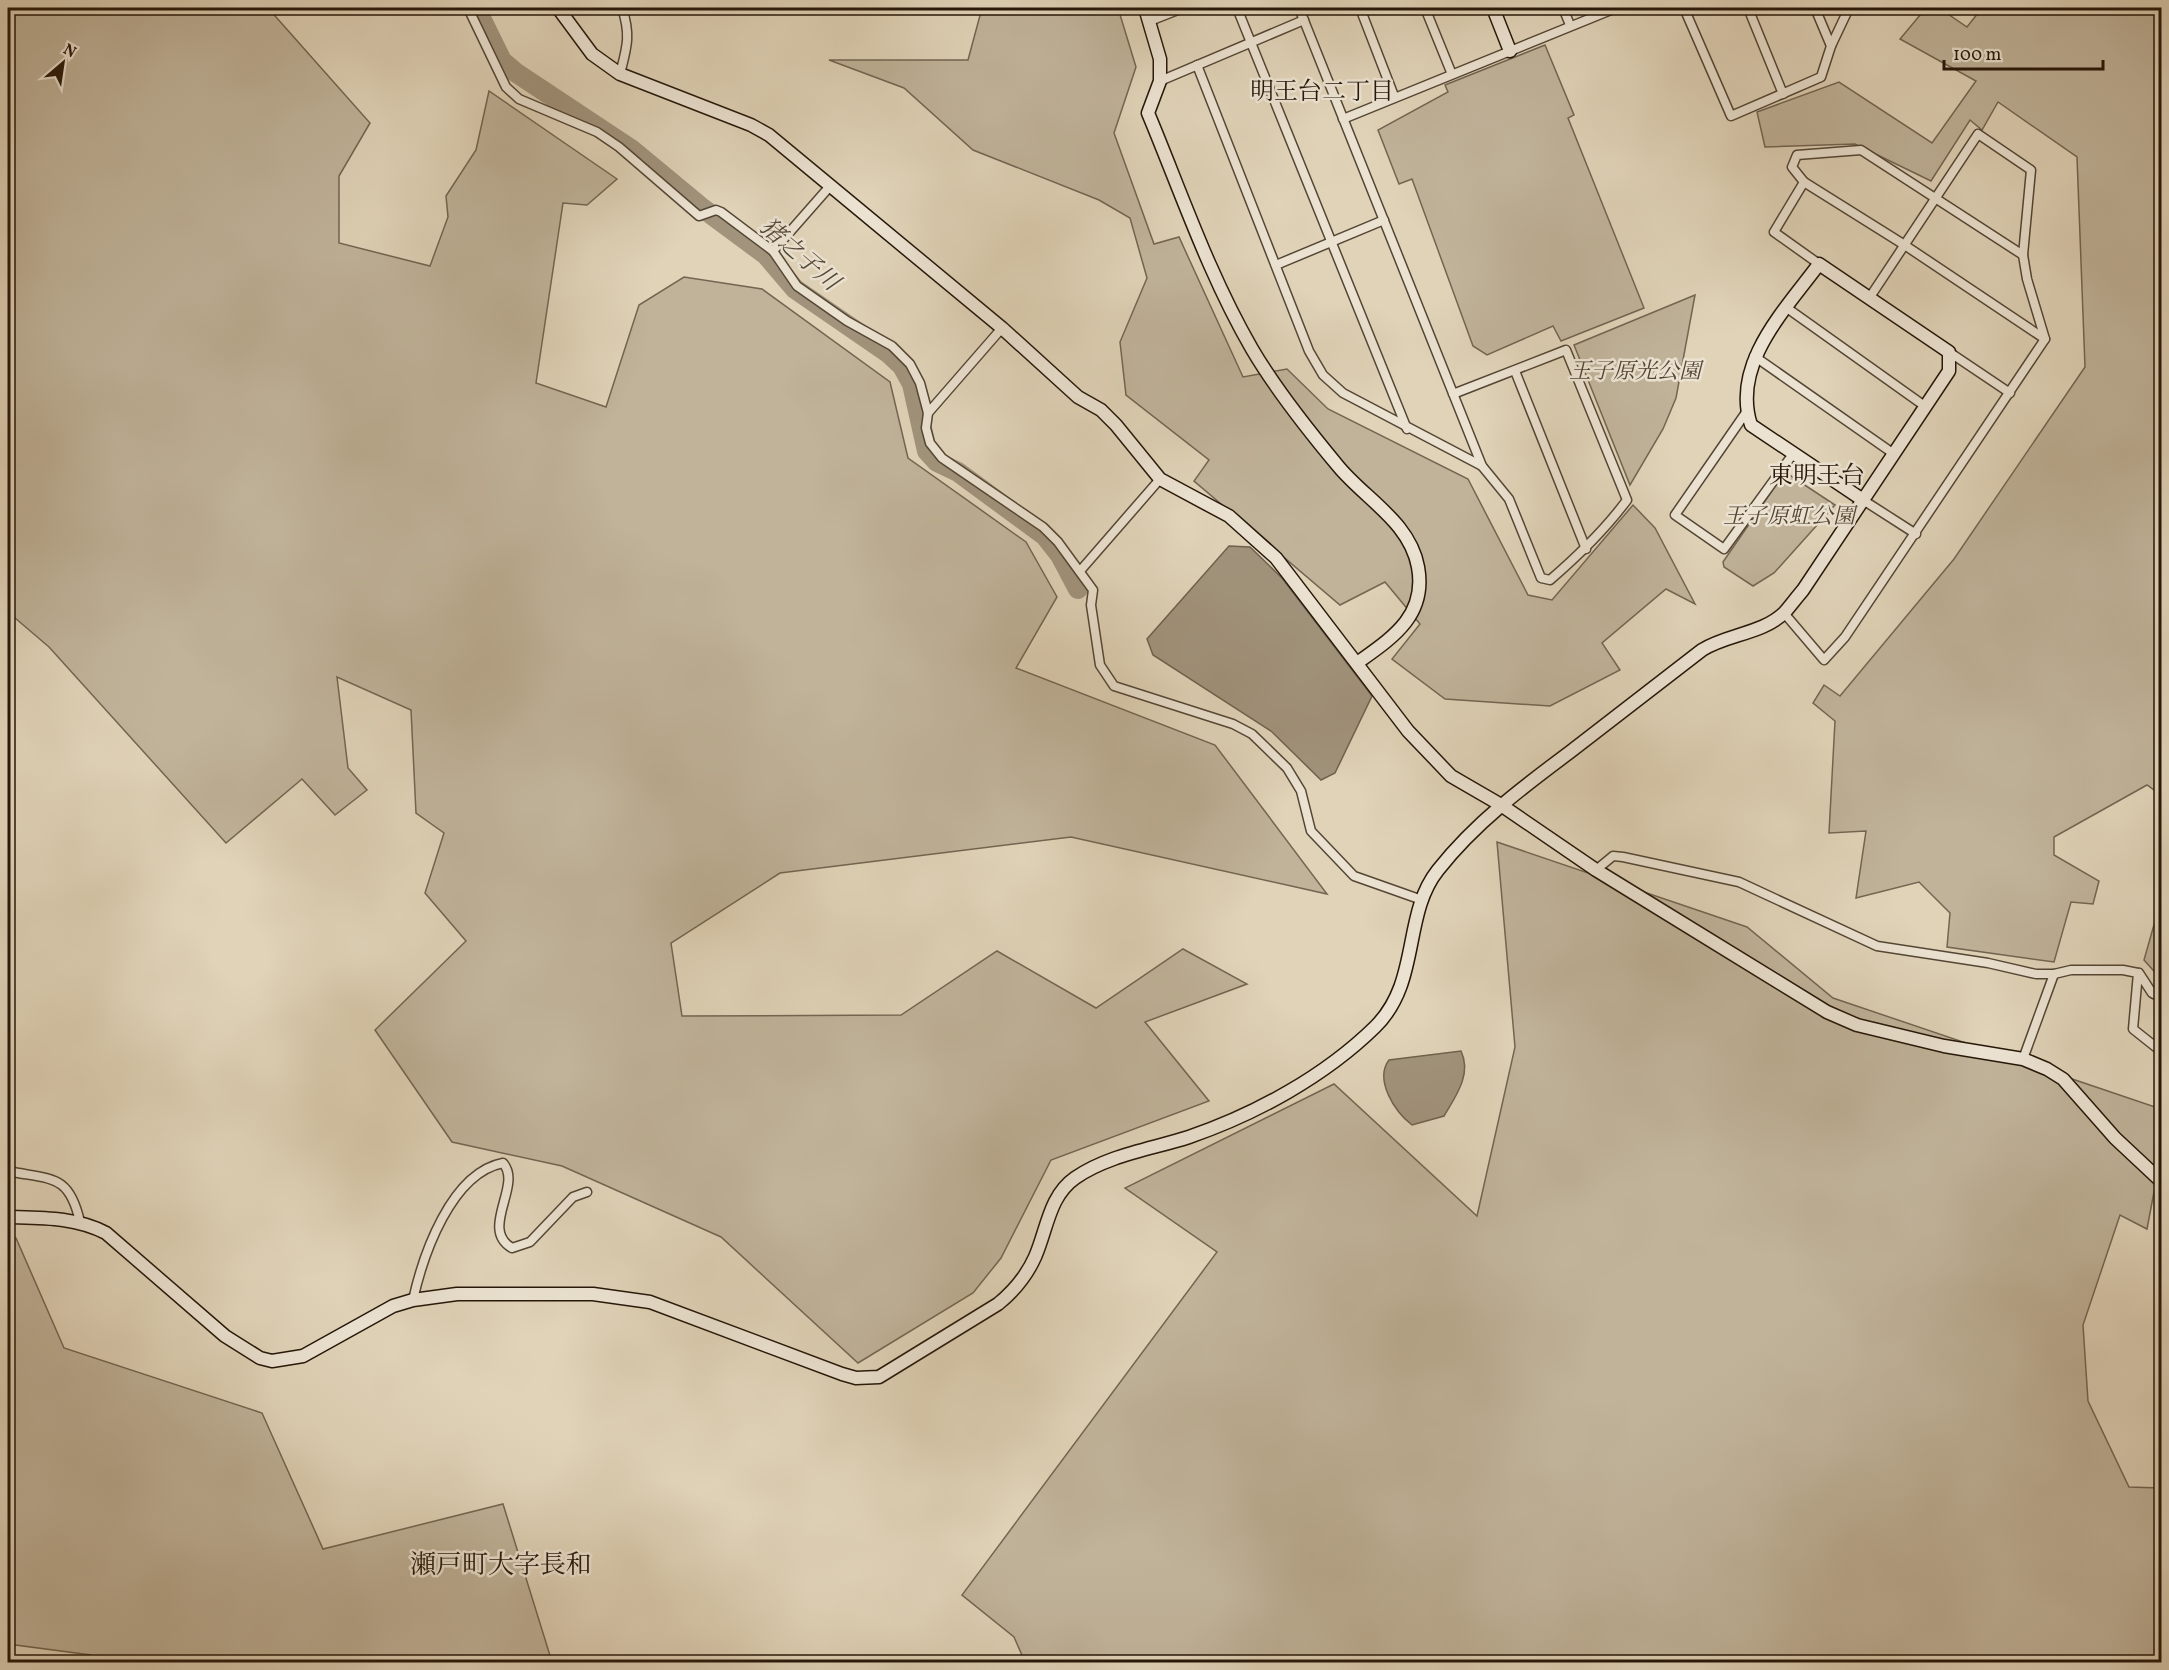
<svg xmlns="http://www.w3.org/2000/svg" width="2169" height="1670" viewBox="0 0 2169 1670" font-family="Vollkorn,'Noto Serif JP',serif">
<style>
.green{fill:#c0b39a;stroke:#736552;stroke-width:1.5}
.water{fill:#a1937c;stroke:#70614e;stroke-width:1.5}
.lines{fill:none;stroke-linecap:round;stroke-linejoin:round}
.river{stroke:#a1937c;stroke-width:20}
.street-casing{stroke:#544635;stroke-width:11}
.secondary-casing{stroke:#261709;stroke-width:15}
.street{stroke:#ebe2d1;stroke-width:8}
.secondary{stroke:#ebe2d1;stroke-width:12}
.labels{text-anchor:middle;stroke-width:5;stroke-linejoin:round;paint-order:stroke}
.park-label{font-size:22px;font-style:italic;fill:#544634;stroke:#ebe2d1}
.neighbourhood-label{font-size:24px;fill:#261709;stroke:#ebe2d1}
.water-label{font-size:24px;font-style:italic;fill:#574937;stroke:#ebe2d1}
.quarter-label{font-size:26px;fill:#261709;stroke:#ebe2d1}
</style>
<rect width="100%" height="100%" fill="#e0d3b8"/>
<filter id="stains"><feTurbulence type="fractalNoise" baseFrequency=".00333" numOctaves="4"/><feColorMatrix values="0 0 0 0 .2 0 0 0 0 .09 0 0 0 0 .02 0 0 0 .5 -.17"/></filter>
<radialGradient id="worn" r=".72"><stop offset=".6" stop-color="#630" stop-opacity="0"/><stop offset="1" stop-color="#630" stop-opacity=".3"/></radialGradient>
<g class="green">
<path d="M8,8l119,2 2,-2h139l102,115 -31,53v67l91,23 18,-49 -2,-21 30,-46 13,-59 128,88 -30,26 -24,-2 -27,180 70,24 33,-102 45,-28 78,12 128,93 18,76 118,84 31,55 -41,71 199,77 112,149 -256,-57 -291,36 -109,70 11,73 219,-1 96,-64 99,57 87,-59 64,35 -102,38 64,79 -158,59 -50,98 -28,35 -115,70 -137,-126 -159,-71 -110,-24 -77,-112 91,-89 -41,-48 19,-60 -28,-20 -5,-103 -74,-33 11,91 19,22 -32,25 -33,-36 -76,64 -177,-196 -41,-35z"/>
<path d="M982,8h136l18,59 -22,66 40,111 25,-7 64,140 44,-8 41,40 140,70 60,116 24,5 81,-95 22,23 40,76 -29,-15 -64,54 18,27 -70,36 -105,-7 -53,-40 28,-35 -35,-42 -45,23 -146,-124 15,-21 -83,-65 -6,-53 27,-64 -17,-60 -31,-18 -126,-50 -69,-62 -75,-28h139z"/>
<path d="M1926,8h13l28,19 15,-19h179v787l-14,-10 -93,52v18l45,26 -6,23 -22,-2 -17,60 -107,-15 3,-34 -31,-31 -63,16 10,-67 -37,2 6,-112 -22,-18 11,-18 16,11 114,-137 131,-192 -8,-210 -79,-55 -16,28 -12,-10 -39,61 -76,-37 -90,3 -8,-35 82,-30 93,61 44,-62 -76,-42z"/>
<path d="M1545,45l29,70 -6,3 76,190 -83,33 -8,-15 -66,29 -14,-9 -61,-167 -13,5 -21,-54 70,-38 -3,-7z"/>
<path d="M1695,295l-19,103 -13,31 -33,56 -56,-140z"/>
<path d="M1785,472l50,33 -61,68 -21,13 -29,-19 -1,-5z"/>
<path d="M1497,842l250,85 86,71 328,111v85l-7,-2 -7,37 -27,-14 -37,110 5,76 41,86 32,1v174h-1136l-11,-25 -52,-42 255,-343 -92,-64 209,-104 143,132 38,-169z"/>
<path d="M2161,900l1,79h-1l-17,-19z"/>
<path d="M8,1238h8l48,110 198,65 61,136 180,-45 49,158h-458l-3,-7 -83,-11v-189l4,-1 -4,-43z"/>
</g>
<g class="water">
<path d="M1229,546l21,1 32,31 90,118 -37,77 -14,7 -50,-49 -118,-76 -6,-16z"/>
<path d="M1461,1051c11,23 -5,45 -17,65l-32,9c-17,-13 -38,-45 -23,-65z"/>
</g>
<g class="lines">
<path class="river" d="M476,8l26,53 13,11 116,77 70,58 65,48 29,34 93,64 14,13 10,18 15,67 10,11 21,10 87,64 15,19 18,34"/>
<g class="street-casing">
<g id="street">
<path d="M468,8l38,79 13,12 78,33 22,15 80,69 17,-6 5,2 52,39 24,35 50,35 45,25 18,18 10,19 8,30 -2,15 4,15 12,15 101,69 15,15 35,48 -2,15 9,60 14,21 119,38 19,10 35,34 14,23 10,40 43,45 68,24"/>
<path d="M1237,8l170,421"/>
<path d="M1299,8l183,458 27,33 32,79 9,2c29,-25 54,-49 77,-80l-61,-150 -113,44"/>
<path d="M1360,8l34,88"/>
<path d="M1425,8l26,64"/>
<path d="M1563,8l7,17"/>
<path d="M1684,8l47,108 90,-39 10,-31 -16,-38"/>
<path d="M1748,8l35,86"/>
<path d="M1150,21l33,-13"/>
<path d="M1831,46l18,-38"/>
<path d="M1197,65l112,286 14,24 20,18 139,73"/>
<path d="M620,74c7,-27 11,-39 2,-66"/>
<path d="M1160,81l144,-61"/>
<path d="M1343,119l273,-111"/>
<path d="M1804,182l99,62 142,95"/>
<path d="M773,251l58,-66"/>
<path d="M1819,264l-45,-32 30,-50 -12,-15 5,-12 64,-5 162,105"/>
<path d="M1276,265l108,-45"/>
<path d="M1787,308l139,99"/>
<path d="M1949,352l61,41"/>
<path d="M1754,356l140,98"/>
<path d="M1515,371l71,178"/>
<path d="M1747,411l-72,104 49,34 69,-95"/>
<path d="M928,413l74,-85"/>
<path d="M1863,500l53,34"/>
<path d="M1080,571l80,-92"/>
<path d="M1784,613l40,47 21,-23 200,-298 -18,-60 -4,-24 8,-85 -53,-36 -108,163"/>
<path d="M1596,870l17,-14 10,1 116,25 138,64 111,17 48,11h18l17,-4h52l15,3 -5,56 29,23"/>
<path d="M2139,973l13,20 10,5"/>
<path d="M2023,1059l31,-85"/>
<path d="M8,1171c43,9 61,2 72,51"/>
<path d="M413,1300c10,-45 38,-127 90,-137 20,22 -24,66 9,85l18,-6 43,-45 14,-5"/>
</g>
</g>
<g class="secondary-casing">
<g id="secondary">
<path d="M558,8l34,46 28,20 131,51 18,10 233,193 76,69 23,13 15,15 44,54 69,37 47,42 132,173 43,45 50,29 95,65 231,142 30,13 87,21 79,13 24,10 16,10 52,59 47,44"/>
<path d="M1145,8l15,51v22l-12,32c33,79 61,162 104,236 24,41 56,81 86,117 27,33 72,56 80,101 9,49 -26,71 -61,96"/>
<path d="M1493,8l17,43"/>
<path d="M8,1217c34,1 67,0 98,16l119,103 35,22 12,3 31,-5 90,-50 20,-6 44,-6h136l57,8 192,72 14,4 23,-1 119,-73c16,-13 28,-27 37,-47 12,-27 14,-61 40,-79 33,-23 77,-29 114,-41 67,-23 136,-61 186,-110 46,-45 27,-112 63,-157 37,-47 85,-83 132,-118 44,-34 88,-68 132,-102 25,-16 61,-16 83,-38 6,-7 12,-15 18,-22l146,-219v-19l-130,-88c-34,46 -88,100 -68,161l112,75"/>
</g>
</g>
<use href="#street" class="street"/>
<use href="#secondary" class="secondary"/>
</g>
<g class="labels">
<g class="park-label">
<text x="1635" y="378">王子原光公園</text>
<text x="1789" y="523">王子原虹公園</text>
</g>
<g class="neighbourhood-label">
<text x="1322" y="99">明王台二丁目</text>
<text x="1817" y="483">東明王台</text>
</g>
<g class="water-label">
<text transform="translate(800 254) rotate(41)" y="8">猪之子川</text>
</g>
<g class="quarter-label">
<text x="501" y="1573">瀬戸町大字長和</text>
</g>
</g>
<rect width="2169" height="1670" fill="none" stroke="#e0d3b8" stroke-width="30"/>
<rect x="9" y="9" width="2151" height="1652" fill="none" stroke="#261709" stroke-width="3"/>
<rect x="15" y="15" width="2139" height="1640" fill="none" stroke="#261709" stroke-width="1.5"/>
<g transform="translate(63 63) rotate(29)" stroke="#ebe2d1" stroke-width="4.5" paint-order="stroke">
<path d="M0-4.5L10 22L0 15L-10 22Z" fill="#261709"/>
<text y="-9" font-size="16" font-weight="bold" text-anchor="middle" fill="#261709">N</text>
</g>
<path d="M1944 60v9h159v-9" fill="none" stroke="#261709" stroke-width="3"/>
<text x="1953" y="60" font-size="18" fill="#261709" stroke="#ebe2d1" stroke-width="4.5" paint-order="stroke">100 m</text>
<rect width="100%" height="100%" filter="url(#stains)"/>
<rect width="100%" height="100%" fill="url(#worn)"/>
</svg>
